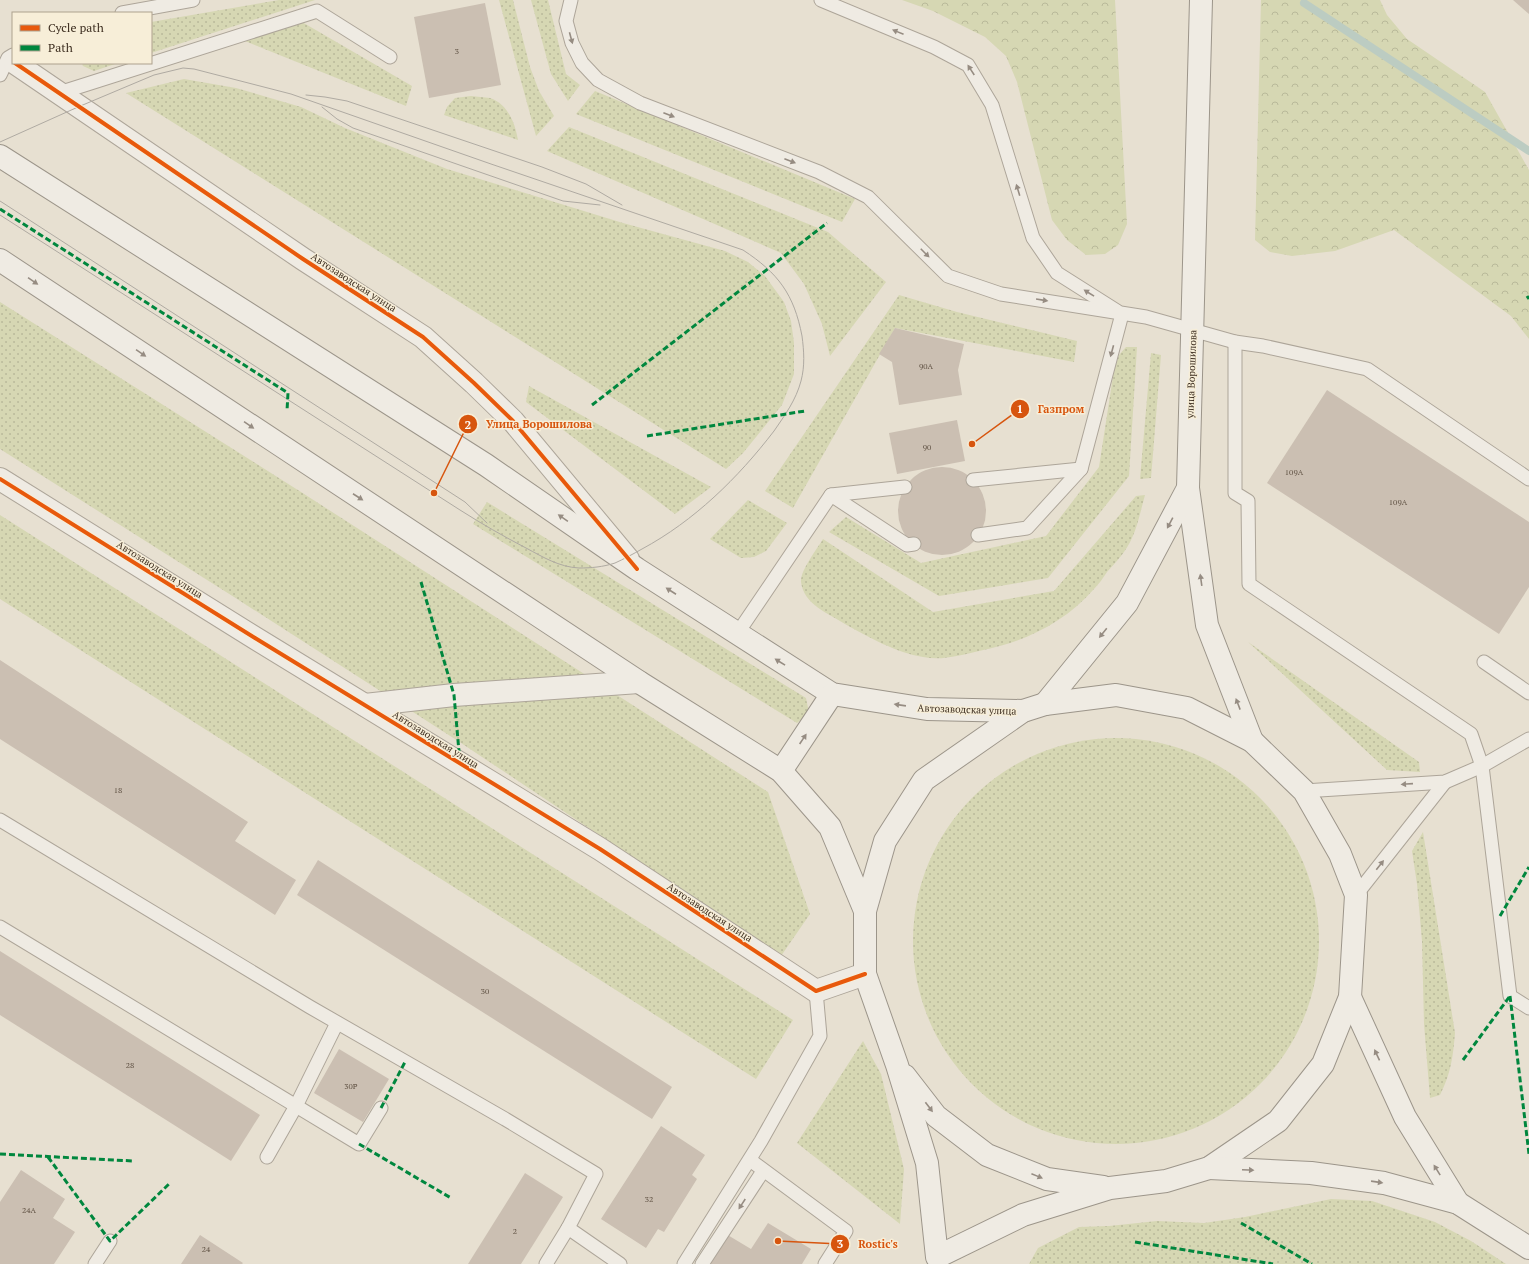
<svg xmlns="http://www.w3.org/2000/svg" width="1529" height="1264" viewBox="0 0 1529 1264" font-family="'PT Serif',serif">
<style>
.grass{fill:url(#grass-dots)}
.forest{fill:url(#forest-crowns)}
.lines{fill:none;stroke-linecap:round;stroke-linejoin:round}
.stream{stroke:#bcccc2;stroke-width:8}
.building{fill:#cbbfb2}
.lane-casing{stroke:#ada599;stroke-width:15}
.street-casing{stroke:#ada599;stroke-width:24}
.secondary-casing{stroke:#9c958a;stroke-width:24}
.lane{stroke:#efebe3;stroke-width:13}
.street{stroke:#efebe3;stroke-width:22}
.secondary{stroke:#efebe3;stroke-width:22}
.tram{stroke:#afaaa2;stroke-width:1}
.quiet{stroke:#00873e;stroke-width:3;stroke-dasharray:6 3;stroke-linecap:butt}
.cycleway-casing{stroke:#f7eed8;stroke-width:6}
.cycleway{stroke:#e8590c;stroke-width:4}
.oneway{fill:#968c82}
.labels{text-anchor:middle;stroke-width:3;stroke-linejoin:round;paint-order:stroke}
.number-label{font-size:8px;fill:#605244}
.street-label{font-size:10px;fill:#3d2e20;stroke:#f7eed8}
.leader{fill:none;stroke:#d7550e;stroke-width:1.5}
.callout-dot{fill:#d7550e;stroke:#f7eed8;stroke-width:1.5}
.mark-label{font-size:12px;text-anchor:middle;font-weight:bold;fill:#fff}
.callout-label{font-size:11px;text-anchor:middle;font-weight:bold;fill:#d7550e;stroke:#f7eed8;stroke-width:3;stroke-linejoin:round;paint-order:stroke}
</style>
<defs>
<pattern id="grass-dots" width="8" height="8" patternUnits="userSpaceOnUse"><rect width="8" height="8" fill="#d6d7b3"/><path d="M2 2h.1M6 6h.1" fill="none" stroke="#b9b99a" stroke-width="1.8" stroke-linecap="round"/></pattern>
<pattern id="forest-crowns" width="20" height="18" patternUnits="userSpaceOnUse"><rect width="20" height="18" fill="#d6d7b3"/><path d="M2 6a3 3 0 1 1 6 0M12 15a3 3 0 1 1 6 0" fill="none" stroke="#b9b99a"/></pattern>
</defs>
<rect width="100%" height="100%" fill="#e7e0d1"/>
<g class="grass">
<path d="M279,0h36l-164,53v-31z"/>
<path d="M499,0h14l17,67 9,24 15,25 -18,20z"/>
<path d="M531,0h17l18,74 14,11 -12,16 -17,-27z"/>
<path d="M302,22l110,64 -6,20 -161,-65z"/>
<path d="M82,63h36l-24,8 -11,-5z"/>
<path d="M184,79l52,9 65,19 44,21 102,41 176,54 102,28 23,11 17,14 19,26 7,19 3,22v31l-12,31 -39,48 -17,16 -600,-376z"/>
<path d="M595,91l260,108 -13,23 -266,-108z"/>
<path d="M471,96c6,1 13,1 19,2 18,6 25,25 28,42l-74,-25 3,-8 8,-9z"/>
<path d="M569,127l259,105 58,50 -56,74 -8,-32 -18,-40 -23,-31 -234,-102z"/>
<path d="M899,295l58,17 120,29 -3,21 -179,-34 -102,180 -28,-17z"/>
<path d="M0,302l301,190 467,300 42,122 -29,42 -323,-215 -224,-144 -234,-148z"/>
<path d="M1126,347h11l-8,129 -81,102 -109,18 -110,-64 17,-15 75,46 125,-27 53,-69 15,-97 5,-15z"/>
<path d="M1151,353l10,2 -10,123 -11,1z"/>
<path d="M529,386l182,101 -36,27 -149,-112z"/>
<path d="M1145,495c-4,14 -7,30 -13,43 -6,14 -16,24 -25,34 -4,6 -8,12 -13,17 -31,35 -70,53 -115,62 -18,4 -37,10 -56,6 -26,-4 -55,-20 -78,-33 -17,-11 -41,-19 -44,-42 -1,-11 16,-33 22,-43l110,73 121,-21 82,-95z"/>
<path d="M748,500l39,23 -21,28 -12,6 -13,1 -31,-19z"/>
<path d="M487,502l319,196 3,15 -12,10 -324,-199z"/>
<path d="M0,515l793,505 -37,59 -756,-480z"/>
<path d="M1248,642l171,120 1,10 -33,-2z"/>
<circle cx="1116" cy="941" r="203"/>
<path d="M1423,832l32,201c-2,24 -4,40 -15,62l-10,3 -6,-74 -2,-83 -5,-57 -5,-33z"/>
<path d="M863,1041l18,33 23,95 -4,55 -103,-81z"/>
<path d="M1331,1199l41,2 63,21 36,19 35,23h-477l9,-16 41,-21 30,-1 48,-5 47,2 41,-6z"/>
</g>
<g class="forest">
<path d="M902,0h213l12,224 -9,21 -13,9 -19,1 -19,-15 -15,-20 -35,-138 -11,-26 -21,-19 -52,-26z"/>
<path d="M1261,0h119l7,15 20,24 78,53 44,78v169l-18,-23 -117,-86 -59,21 -43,5 -22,-4 -15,-12z"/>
</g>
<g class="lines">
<path class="stream" d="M1304,3l225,148"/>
</g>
<g class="building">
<path d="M1513,0h16v14z"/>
<path d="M485,3l16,82 -72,13 -15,-81z"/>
<path d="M895,328l69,16 -6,26 4,25 -63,10 -7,-43 -13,-8z"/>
<path d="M1327,390l202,132v65l-30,47 -232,-151z"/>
<path d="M957,420l8,41 -68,13 -8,-41z"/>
<circle cx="942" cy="511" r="44"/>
<path d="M0,660l248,162 -13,19 61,39 -21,35 -275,-176z"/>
<path d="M318,860l354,227 -20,32 -355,-224z"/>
<path d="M0,951l260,164 -29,46 -231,-146z"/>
<path d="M339,1049l50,30 -26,43 -49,-29z"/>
<path d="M661,1126l44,29 -13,20 5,4 -33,53 -6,-3 -12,19 -45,-29z"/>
<path d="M21,1170l44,29 -12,19 22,14 -21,32h-54v-62z"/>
<path d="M525,1173l38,24 -42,67h-53z"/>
<path d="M768,1223l43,26 -9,15h-93l17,-30 25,15z"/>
<path d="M200,1235l43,28 -1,1h-61z"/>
</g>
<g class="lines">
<g class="lane-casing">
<g id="lane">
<path d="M571,0l-5,21 6,22 10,20 16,17 42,23 179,69 49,25 80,79 53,18 145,23 89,25 28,4 104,23 162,110"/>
<path d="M821,0l113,47 34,18 24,40 41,133 24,35 60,38"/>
<path d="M122,13l71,-13"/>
<path d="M0,75l8,-17 5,-3"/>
<path d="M59,93l258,-82 73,46"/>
<path d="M1235,342v151l13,8 1,83 222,150 11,32 28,230 19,12"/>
<path d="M973,480l108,-11"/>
<path d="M831,495l76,50 7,-1"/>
<path d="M978,535l49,-7 54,-59 41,-155"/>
<path d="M737,634l94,-139 74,-8"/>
<path d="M1484,662l45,31"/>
<path d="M1304,791l141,-9 37,-16 47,-27"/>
<path d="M0,820l310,187 195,112 91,55 -28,54 52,36"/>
<path d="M1356,895l89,-113"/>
<path d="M0,927l359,217 22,-36"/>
<path d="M267,1157l29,-51 41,-83"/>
<path d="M750,1160l96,71 -21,33"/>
<path d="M95,1264l15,-23"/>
<path d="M546,1264l22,-36"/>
<path d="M684,1264l77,-123 59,-105 -4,-45"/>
<path d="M702,1264l61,-93"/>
</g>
</g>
<g class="street-casing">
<g id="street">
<path d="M15,63l288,196 120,78 51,46 39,38 115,138"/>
<path d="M0,479l255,159 345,211 216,142 49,-17"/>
<path d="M365,705l89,-10 185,-13"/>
</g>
</g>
<g class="secondary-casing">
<g id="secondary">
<path d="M0,156l486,309 151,104 195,125 95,15 96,2"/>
<path d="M0,260l639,422 142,89 49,56 35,84"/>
<path d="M1188,488l19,137 45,116"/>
<path d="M1116,695l71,13 65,33 52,50 36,63 16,41 -6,102 -27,67 -45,57 -69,47 -43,13 -56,7 -87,27 -86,42 -10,-94 -30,-98 -32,-91v-63l20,-70 39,-61 99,-69 22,-7z"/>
<path d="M1045,704l82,-101 61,-115 13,-488"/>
<path d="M781,771l51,-77"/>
<path d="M1350,997l55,120 53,86"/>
<path d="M905,1076l31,40 51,39 60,24 56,8"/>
<path d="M1209,1168l102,5 73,10 74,20 71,45"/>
</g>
</g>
<use href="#lane" class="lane"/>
<use href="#street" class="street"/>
<use href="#secondary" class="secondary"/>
<g class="tram">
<path d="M306,95l19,2 22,4 195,66 44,17 36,21"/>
<path d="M322,107l15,12 16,9 210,73 37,4"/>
<path d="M0,142l78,-35 76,-32 29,-7 11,1 97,25 200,70 252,86c35,23 51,44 59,86 2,15 3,30 -1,45 -5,19 -16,34 -27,50 -36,47 -80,90 -132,118 -9,5 -18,10 -27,14 -12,4 -24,5 -36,5 -20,-1 -36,-11 -53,-20 -23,-12 -44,-24 -66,-38l-460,-295"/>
<path d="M0,201l465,301 22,21"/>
</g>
<g class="quiet">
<path d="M0,209l288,184 -1,18"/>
<path d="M1527,296l2,3"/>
<path d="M592,405l235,-182"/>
<path d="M647,436l158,-25"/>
<path d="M421,582l33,113 6,68"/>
<path d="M1500,916l29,-49"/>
<path d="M1510,996l19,158"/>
<path d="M1463,1060l47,-64"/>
<path d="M381,1108l24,-46"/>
<path d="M359,1144l92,54"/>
<path d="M0,1154l133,7"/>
<path d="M48,1157l62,84 60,-58"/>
<path d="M1241,1223l71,41"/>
<path d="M1135,1242l138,22"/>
</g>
<g class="cycleway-casing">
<g id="cycleway">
<path d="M15,63l288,196 120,78 51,46 39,38 124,148"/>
<path d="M0,479l255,159 345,211 216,142 49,-17"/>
</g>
</g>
<use href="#cycleway" class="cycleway"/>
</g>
<defs><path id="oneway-solid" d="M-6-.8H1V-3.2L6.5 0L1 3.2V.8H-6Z"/></defs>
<g class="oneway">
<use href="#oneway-solid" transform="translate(898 32) rotate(-158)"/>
<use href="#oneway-solid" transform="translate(571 38) rotate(75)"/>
<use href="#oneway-solid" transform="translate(971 70) rotate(-123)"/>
<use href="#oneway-solid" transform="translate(669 115) rotate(21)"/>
<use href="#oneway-solid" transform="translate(790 161) rotate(21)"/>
<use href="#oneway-solid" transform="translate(1018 190) rotate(-107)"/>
<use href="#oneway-solid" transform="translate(925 253) rotate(45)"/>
<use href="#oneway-solid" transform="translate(33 281) rotate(34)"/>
<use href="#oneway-solid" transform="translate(1089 293) rotate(-148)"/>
<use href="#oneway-solid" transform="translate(1042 300) rotate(9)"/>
<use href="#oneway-solid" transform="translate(1112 351) rotate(105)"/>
<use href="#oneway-solid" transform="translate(141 353) rotate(34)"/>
<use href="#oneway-solid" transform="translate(249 425) rotate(34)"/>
<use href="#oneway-solid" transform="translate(358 497) rotate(33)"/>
<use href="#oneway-solid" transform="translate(563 518) rotate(-145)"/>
<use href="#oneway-solid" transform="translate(1170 523) rotate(118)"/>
<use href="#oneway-solid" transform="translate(1201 580) rotate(-98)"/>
<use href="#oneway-solid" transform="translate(671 591) rotate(-147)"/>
<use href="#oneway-solid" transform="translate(1103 633) rotate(129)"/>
<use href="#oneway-solid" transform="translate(780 662) rotate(-148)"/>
<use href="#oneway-solid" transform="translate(1238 704) rotate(-111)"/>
<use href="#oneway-solid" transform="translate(900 705) rotate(-172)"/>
<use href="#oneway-solid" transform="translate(803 739) rotate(-56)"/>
<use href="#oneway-solid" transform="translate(1407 784) rotate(176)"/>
<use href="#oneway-solid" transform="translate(1380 865) rotate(-52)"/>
<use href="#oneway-solid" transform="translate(1377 1055) rotate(-115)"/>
<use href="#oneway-solid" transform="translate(929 1107) rotate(53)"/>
<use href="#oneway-solid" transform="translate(1248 1170) rotate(2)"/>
<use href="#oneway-solid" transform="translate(1437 1170) rotate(-122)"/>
<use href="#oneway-solid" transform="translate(1037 1176) rotate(22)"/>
<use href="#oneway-solid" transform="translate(1377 1182) rotate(8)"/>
<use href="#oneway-solid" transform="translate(742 1204) rotate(123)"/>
</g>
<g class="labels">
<g class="number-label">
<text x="457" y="54">3</text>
<text x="926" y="369">90А</text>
<text x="927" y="450">90</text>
<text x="1294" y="475">109А</text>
<text x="1398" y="505">109А</text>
<text x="118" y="793">18</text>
<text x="485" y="994">30</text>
<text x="130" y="1068">28</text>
<text x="351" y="1089">30Р</text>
<text x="649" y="1202">32</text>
<text x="29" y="1213">24А</text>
<text x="515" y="1234">2</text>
<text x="206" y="1252">24</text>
</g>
<g class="street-label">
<text transform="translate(354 282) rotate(33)" y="4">Автозаводская улица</text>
<text transform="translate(1191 374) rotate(-88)" y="4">улица Ворошилова</text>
<text transform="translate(160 569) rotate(32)" y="4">Автозаводская улица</text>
<text transform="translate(967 709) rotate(2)" y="4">Автозаводская улица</text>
<text transform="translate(436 739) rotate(32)" y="4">Автозаводская улица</text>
<text transform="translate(710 912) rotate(33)" y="4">Автозаводская улица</text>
</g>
</g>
<path class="leader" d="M972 444L1020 409M434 493L468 424M778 1241L840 1244"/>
<g class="callout-dot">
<circle cx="972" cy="444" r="4"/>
<circle cx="434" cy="493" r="4"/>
<circle cx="778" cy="1241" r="4"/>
<circle cx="1020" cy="409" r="10"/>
<circle cx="468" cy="424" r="10"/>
<circle cx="840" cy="1244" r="10"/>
</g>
<g class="mark-label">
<text x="1020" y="413">1</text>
<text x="468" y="429">2</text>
<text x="840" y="1248">3</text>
</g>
<g class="callout-label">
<text x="1061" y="413">Газпром</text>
<text x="539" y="428">Улица Ворошилова</text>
<text x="878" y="1248">Rostic's</text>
</g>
<rect x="12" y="12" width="140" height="52" fill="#f7eed8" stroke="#ada18e"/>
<rect x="20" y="25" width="20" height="6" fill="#e8590c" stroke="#ada18e"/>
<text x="48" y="32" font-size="12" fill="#3d2e20">Cycle path</text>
<rect x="20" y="45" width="20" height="6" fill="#00873e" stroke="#ada18e"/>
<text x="48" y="52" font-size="12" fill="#3d2e20">Path</text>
</svg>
